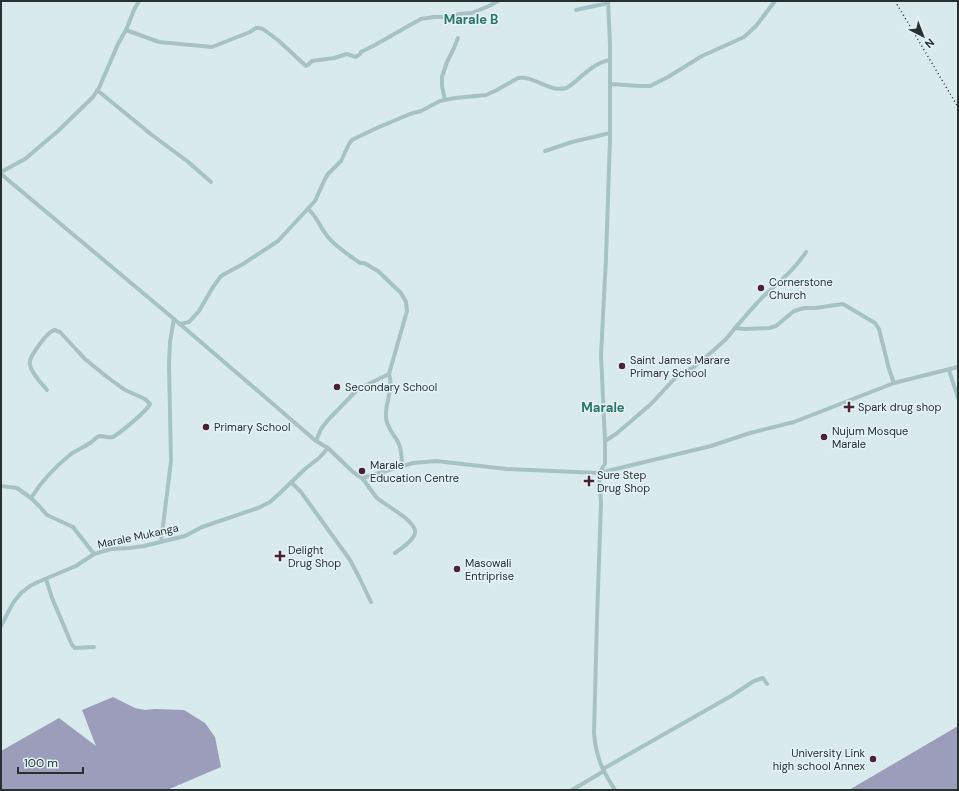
<svg xmlns="http://www.w3.org/2000/svg" width="959" height="791" viewBox="0 0 959 791" font-family="'DM Sans',sans-serif">
<style>
.green{fill:#9c9dba}
.lines{fill:none;stroke-linecap:round;stroke-linejoin:round}
.street{stroke:#a7c2c3;stroke-width:4}
.rail{stroke:#263130;stroke-width:1.5;stroke-dasharray:1 3;stroke-linecap:butt}
.poi-dot{fill:#4d2230;stroke:#e5f3f6;stroke-width:1.5}
.labels{text-anchor:middle;stroke-width:3;stroke-linejoin:round;paint-order:stroke}
.poi-label{font-size:11px;fill:#263130;stroke:#e5f3f6;text-anchor:start}
.street-label{font-size:11px;fill:#263130;stroke:#e5f3f6}
.quarter-label{font-size:13px;font-weight:bold;fill:#2a7569;stroke:#e5f3f6}
</style>
<rect width="100%" height="100%" fill="#d9eaed"/>
<g class="green">
<path d="M113,697l22,11 10,2 10,-1 29,1 21,13 10,14 6,30 -54,23h-166v-39l58,-33 37,28 -14,-36z"/>
<path d="M958,726v64h-109z"/>
</g>
<g class="lines">
<g class="street">
<path d="M608,1l2,43v95l-4,119 -5,97 4,86v23l-6,9 2,30 -4,116 -3,114c2,24 8,37 21,57"/>
<path d="M576,10l32,-7"/>
<path d="M126,30l33,12 53,5 38,-15 6,-4h3l4,1 16,12 27,25 2,-1 4,-4 22,-3 13,-4 9,3 4,-3 1,-2 14,-7 35,-20 11,-6 13,-2h16l8,-3 14,-1 17,-7 9,-5"/>
<path d="M610,84l30,2h10l18,-9 34,-21 42,-19 12,-11 19,-25"/>
<path d="M97,90l55,45 35,26 24,21"/>
<path d="M445,100l-3,-14v-9l5,-15 7,-14 4,-10"/>
<path d="M545,151l27,-9 38,-9"/>
<path d="M1,172l24,-13 33,-28 35,-34 6,-9 19,-44 8,-14 8,-20 5,-9"/>
<path d="M1,174l173,145 142,122 12,7 25,24 9,6 51,-15 23,-2 71,8 92,4 112,-27 39,-13 44,-11 100,-39 64,-16"/>
<path d="M308,209c9,7 12,19 20,28 9,11 21,18 32,26h4l14,8 23,22 5,9 1,9 -18,63 -31,15 -30,31 -7,9 -5,12"/>
<path d="M180,324l9,-2 10,-11 14,-24 8,-11 22,-12 35,-23 37,-40 10,-22 3,-5 13,-13 8,-17 3,-4 8,-4 19,-9 31,-13 11,-3 19,-10 15,-3 31,-3 11,-5 21,-12c16,-3 31,15 48,10 4,-1 7,-5 10,-7 10,-9 21,-19 34,-21"/>
<path d="M735,328c10,-11 20,-24 32,-35 14,-13 28,-24 39,-41"/>
<path d="M949,370l9,28"/>
<path d="M389,374c5,14 -4,28 -3,43 0,10 8,17 12,25 4,7 4,17 4,25"/>
<path d="M605,441l11,-7 35,-30 27,-29 16,-8 20,-17 12,-11 9,-11 9,1 25,-1 7,-2 18,-15 10,-3h11l28,-4 32,19 4,6 10,40 5,14"/>
<path d="M362,478c5,6 10,14 15,20 8,7 40,23 38,35 -2,8 -13,15 -20,20"/>
<path d="M291,482l10,10 49,68 10,19 11,23"/>
<path d="M1,486l16,2 14,10 9,9 7,8 26,12 21,27"/>
<path d="M31,498c10,-16 25,-32 40,-44 6,-4 13,-7 19,-11 3,-2 6,-6 10,-7 5,0 8,2 13,1 8,-5 33,-25 37,-33l-5,-5 -20,-9 -18,-13 -22,-18 -25,-27 -6,-2c-7,3 -10,9 -15,15 -3,5 -8,10 -9,16 -2,9 12,23 17,29"/>
<path d="M161,542l10,-81 -2,-98 1,-21 4,-23"/>
<path d="M46,579l6,19 20,47 3,3 19,-1"/>
<path d="M1,626l12,-23 8,-10 9,-7 8,-4 38,-16 18,-12 17,-5 18,-1 15,-2 41,-10 17,-9 56,-19 12,-6 10,-9 25,-24 14,-11 9,-10"/>
<path d="M603,769l128,-73 23,-15 9,-3 4,6"/>
<path d="M572,790l32,-19"/>
</g>
<path class="rail" d="M895,1l63,106"/>
</g>
<g class="poi-dot">
<circle cx="761" cy="288" r="4"/>
<circle cx="622" cy="366" r="4"/>
<circle cx="337" cy="387" r="4"/>
<path d="M847 401h4v4h4v4h-4v4h-4v-4h-4v-4h4z"/>
<circle cx="206" cy="427" r="4"/>
<circle cx="824" cy="437" r="4"/>
<circle cx="362" cy="471" r="4"/>
<path d="M587 475h4v4h4v4h-4v4h-4v-4h-4v-4h4z"/>
<path d="M278 550h4v4h4v4h-4v4h-4v-4h-4v-4h4z"/>
<circle cx="457" cy="569" r="4"/>
<circle cx="873" cy="759" r="4"/>
</g>
<g class="labels">
<g class="poi-label">
<text x="769" y="286">Cornerstone<tspan x="769" dy="13">Church</tspan></text>
<text x="630" y="364">Saint James Marare<tspan x="630" dy="13">Primary School</tspan></text>
<text x="345" y="391">Secondary School</text>
<text x="858" y="411">Spark drug shop</text>
<text x="214" y="431">Primary School</text>
<text x="832" y="435">Nujum Mosque<tspan x="832" dy="13">Marale</tspan></text>
<text x="370" y="469">Marale<tspan x="370" dy="13">Education Centre</tspan></text>
<text x="597" y="479">Sure Step<tspan x="597" dy="13">Drug Shop</tspan></text>
<text x="288" y="554">Delight<tspan x="288" dy="13">Drug Shop</tspan></text>
<text x="465" y="567">Masowali<tspan x="465" dy="13">Entriprise</tspan></text>
<text x="865" y="757" text-anchor="end">University Link<tspan x="865" dy="13">high school Annex</tspan></text>
</g>
<g class="street-label">
<text transform="translate(138 536) rotate(-12)" y="4">Marale Mukanga</text>
</g>
<g class="quarter-label">
<text x="471" y="24">Marale B</text>
<text x="603" y="412">Marale</text>
</g>
</g>
<rect width="959" height="791" fill="none" stroke="#263130" stroke-width="4"/>
<g transform="translate(923 36) rotate(138)" stroke="#e5f3f6" stroke-width="3" paint-order="stroke">
<path d="M0-3L7 15L0 10L-7 15Z" fill="#263130"/>
<text y="-6" font-size="11" font-weight="bold" text-anchor="middle" fill="#263130">N</text>
</g>
<path d="M18 767v6h65v-6" fill="none" stroke="#263130" stroke-width="2"/>
<text x="24" y="767" font-size="12" fill="#263130" stroke="#e5f3f6" stroke-width="3" paint-order="stroke">100 m</text>
</svg>
